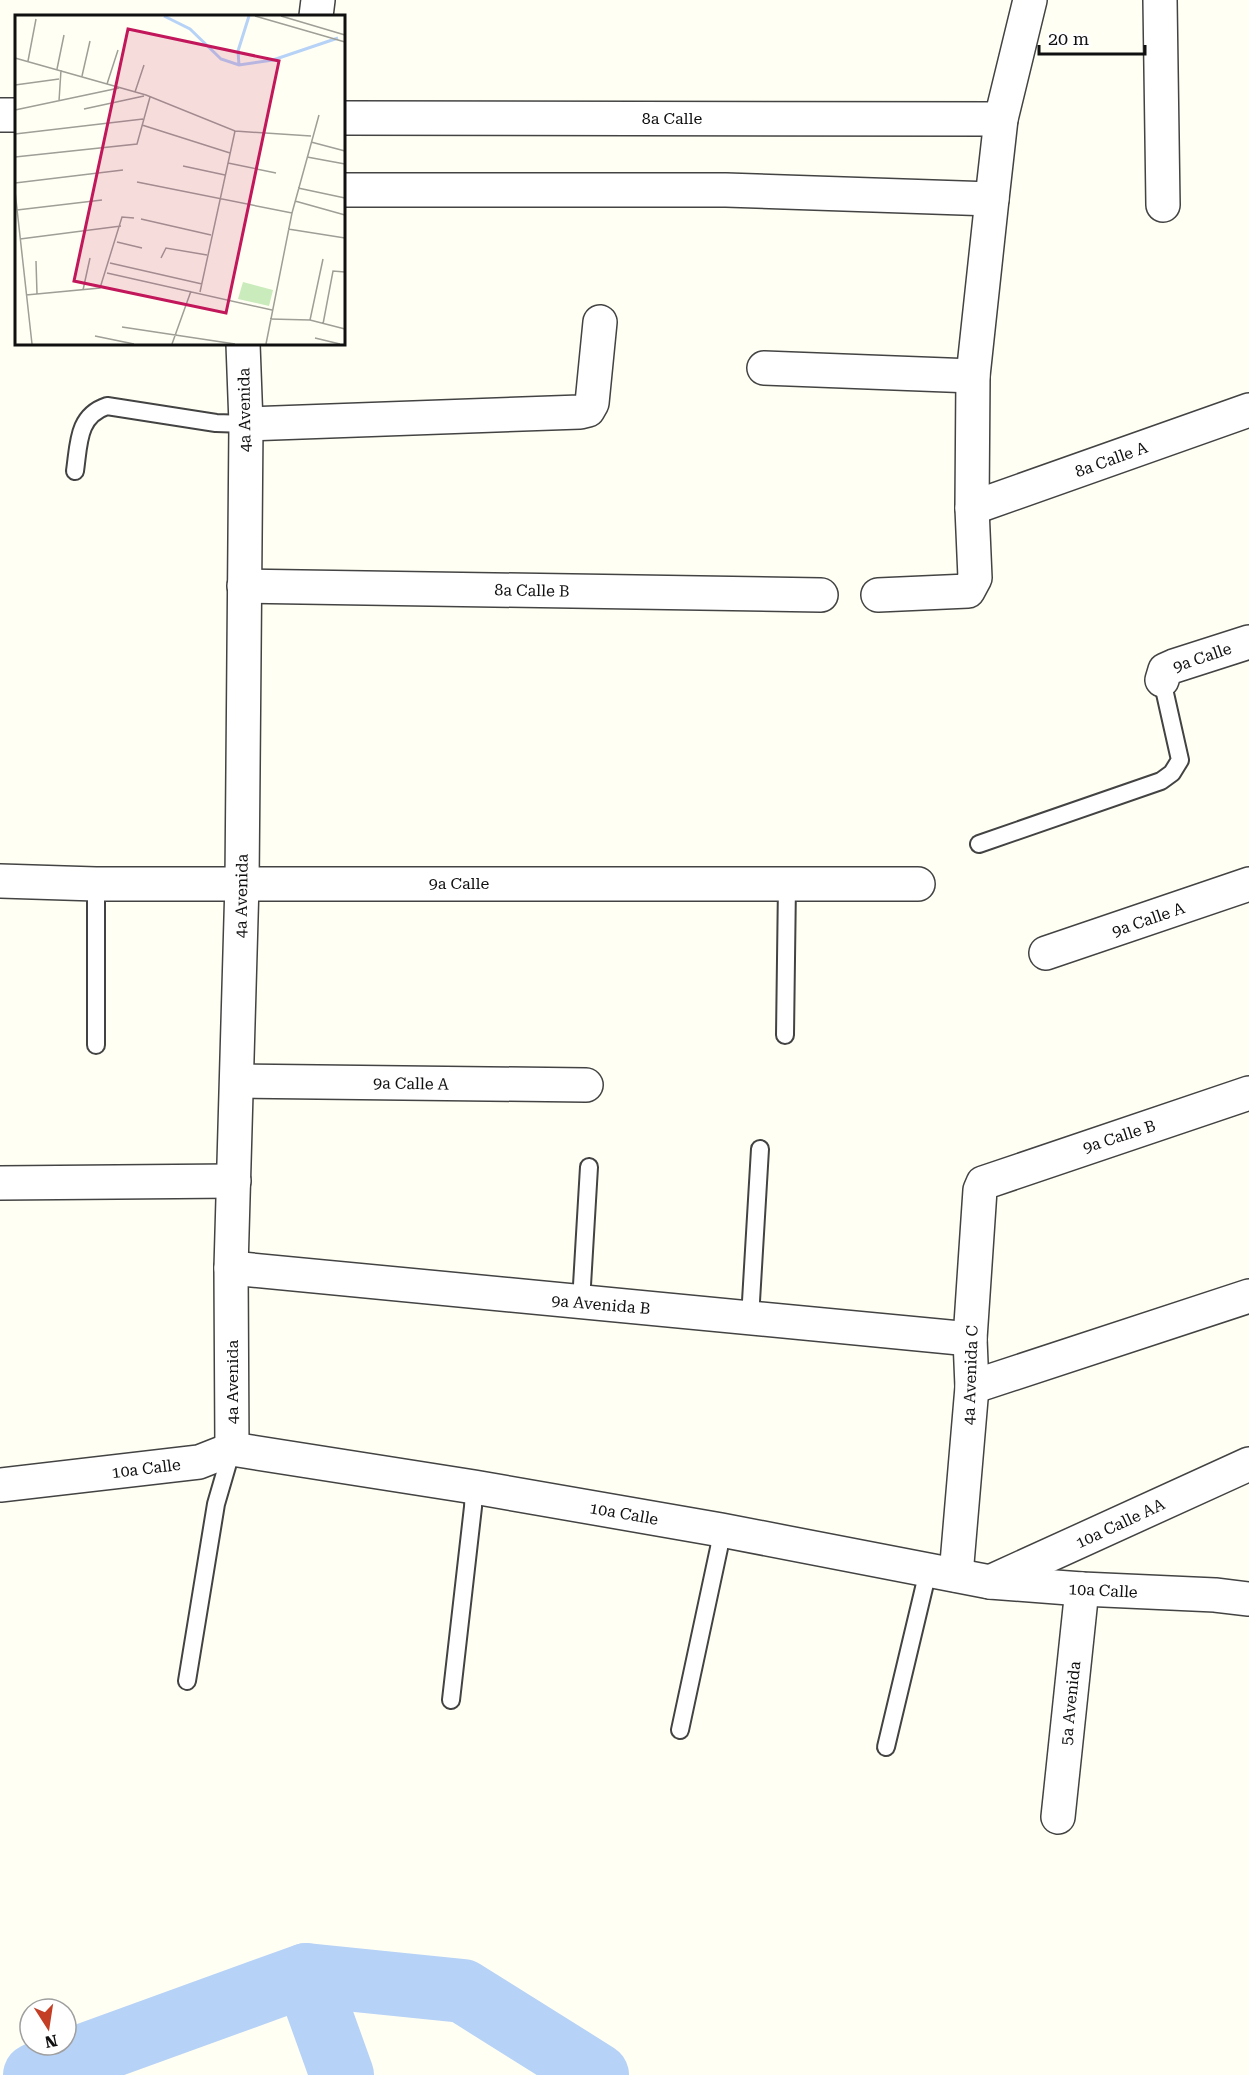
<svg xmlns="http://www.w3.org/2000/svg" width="1249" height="2075" viewBox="0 0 1249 2075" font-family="'Roboto Serif',serif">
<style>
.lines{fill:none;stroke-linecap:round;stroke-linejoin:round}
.river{stroke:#b7d2f7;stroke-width:64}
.service-casing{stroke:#434343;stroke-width:20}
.minor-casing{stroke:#434343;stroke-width:36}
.tertiary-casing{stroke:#434343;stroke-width:36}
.service{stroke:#fff;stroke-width:16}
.minor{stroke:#fff;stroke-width:33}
.tertiary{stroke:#fff;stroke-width:33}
.labels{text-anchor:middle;stroke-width:6;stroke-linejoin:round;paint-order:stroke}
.street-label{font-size:16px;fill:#101010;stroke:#fff}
.inset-river{fill:none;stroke:#b7d2f7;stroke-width:3}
.inset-road{fill:none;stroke:#9f9f98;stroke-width:1.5}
.view{fill:#c2185b;fill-opacity:0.15;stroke:#c2185b;stroke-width:3}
.inset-edge{fill:none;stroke:#101010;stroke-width:3}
</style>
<rect width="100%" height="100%" fill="#fffff3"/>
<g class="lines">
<g class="river">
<path d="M306,1975l36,100"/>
<path d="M35,2075l12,-6 259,-94 157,16 134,84"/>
</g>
<g class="service-casing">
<g id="service">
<path d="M75,471c4,-27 2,-55 32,-65l109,17 30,1"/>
<path d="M979,844l182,-63 11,-8 8,-13 -18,-80"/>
<path d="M96,884v161"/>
<path d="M785,1035l2,-151"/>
<path d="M581,1302l8,-135"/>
<path d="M750,1318l10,-169"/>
<path d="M187,1681l29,-177 16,-55"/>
<path d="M451,1700l22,-193 1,-20"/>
<path d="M680,1730l39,-182 2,-18"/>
<path d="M886,1747l42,-176"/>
</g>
</g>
<g class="minor-casing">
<g id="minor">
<path d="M1160,0l3,205"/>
<path d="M0,115h16"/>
<path d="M344,118l657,1"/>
<path d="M344,190h382l266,9"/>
<path d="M764,368l209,8"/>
<path d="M246,424l334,-12 8,-2 4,-7 8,-81"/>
<path d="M972,508l277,-98"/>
<path d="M244,586l577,9"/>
<path d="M878,595l90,-4 7,-13 -3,-70 1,-132 19,-177 9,-80 29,-119"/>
<path d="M1162,680l3,-10 9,-4 75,-24"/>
<path d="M0,881l96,3h822"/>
<path d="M1046,953l203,-69"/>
<path d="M237,1081l349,4"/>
<path d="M0,1183l234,-2"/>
<path d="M231,1268l739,71"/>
<path d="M972,1387l277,-91"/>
<path d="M956,1575l16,-188 -2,-48 10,-149 3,-7 266,-90"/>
<path d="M990,1582l259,-118"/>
<path d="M1058,1817l24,-228"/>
</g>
</g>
<g class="tertiary-casing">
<g id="tertiary">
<path d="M316,16l2,-16"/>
<path d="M232,1449l-1,-181 11,-385 4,-459 -3,-80"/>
<path d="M0,1485l199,-23 33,-13 242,38 247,43 269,52 92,7 133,6 34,4"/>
</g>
</g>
<use href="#service" class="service"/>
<use href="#minor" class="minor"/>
<use href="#tertiary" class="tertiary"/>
</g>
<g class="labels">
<g class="street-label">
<text x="672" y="124">8a Calle</text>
<text transform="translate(244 410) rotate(-91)" y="6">4a Avenida</text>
<text transform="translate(1111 459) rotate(-20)" y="6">8a Calle A</text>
<text transform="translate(532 590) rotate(1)" y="6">8a Calle B</text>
<text transform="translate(1202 657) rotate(-19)" y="6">9a Calle</text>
<text x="459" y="889">9a Calle</text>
<text transform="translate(241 896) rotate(-89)" y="6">4a Avenida</text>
<text transform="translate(1148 919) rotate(-19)" y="6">9a Calle A</text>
<text transform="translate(411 1083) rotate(1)" y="6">9a Calle A</text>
<text transform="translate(1119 1136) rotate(-18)" y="6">9a Calle B</text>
<text transform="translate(601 1304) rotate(5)" y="6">9a Avenida B</text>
<text transform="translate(970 1375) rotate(-88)" y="6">4a Avenida C</text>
<text transform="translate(232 1382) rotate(-90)" y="6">4a Avenida</text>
<text transform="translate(146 1468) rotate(-7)" y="6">10a Calle</text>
<text transform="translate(624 1513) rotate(10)" y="6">10a Calle</text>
<text transform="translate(1120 1523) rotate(-25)" y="6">10a Calle AA</text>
<text transform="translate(1103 1590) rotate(3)" y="6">10a Calle</text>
<text transform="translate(1070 1703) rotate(-84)" y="6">5a Avenida</text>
</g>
</g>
<g transform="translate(15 15)">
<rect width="330" height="330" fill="#fffff3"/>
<path d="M228,267l30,8 -4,16 -31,-7z" fill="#caebbb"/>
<path class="inset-river" d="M149,1l26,13 31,30 18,6 34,-5 65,-22M224,50l-1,-14 11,-35"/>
<path class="inset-road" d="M240,1l90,26M266,1l64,19M0,43l131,37 89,36 76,5M13,46l8,-42M42,54l7,-34M67,61l8,-35M92,69l11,-34M0,70l44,-6M120,77l9,-27M44,86l2,-31M69,94l60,-13M0,95l104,-22M127,110l88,28M0,119l128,-15M296,127l34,9M0,142l122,-13 13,-47M292,142l38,7M213,148l48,10M168,151l42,9M122,167l155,31M0,168l108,-13M283,173l47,10M0,176l17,153M280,186l50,14M2,195l85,-10M126,204l70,16M273,214l57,9M5,224l101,-13M102,227l25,6M146,243l5,-10 41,7M21,246l1,33M95,248l92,21M92,258l165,37M68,275l7,-32M185,277l35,-161M11,280l74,-7 22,-71 12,1M255,304l40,1 35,9M295,305l13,-61M308,309l10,-53 12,1M107,312l113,17M80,321l39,8M300,323l25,6M157,329l19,-53M251,329l26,-131 27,-98"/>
<path class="view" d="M113,14l151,32 -53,252 -152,-32z"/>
<rect width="330" height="330" class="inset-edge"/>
</g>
<g transform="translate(48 2027) rotate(168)"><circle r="28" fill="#ffffff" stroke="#9f9f9f" stroke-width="1.5"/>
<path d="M0-4.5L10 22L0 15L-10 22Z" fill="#c33e25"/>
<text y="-9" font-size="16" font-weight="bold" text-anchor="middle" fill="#101010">N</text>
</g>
<path d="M1039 45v9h106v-9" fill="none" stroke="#101010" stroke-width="3"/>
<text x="1048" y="45" font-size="18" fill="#101010" stroke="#ffffff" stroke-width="4.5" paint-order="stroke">20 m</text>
</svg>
